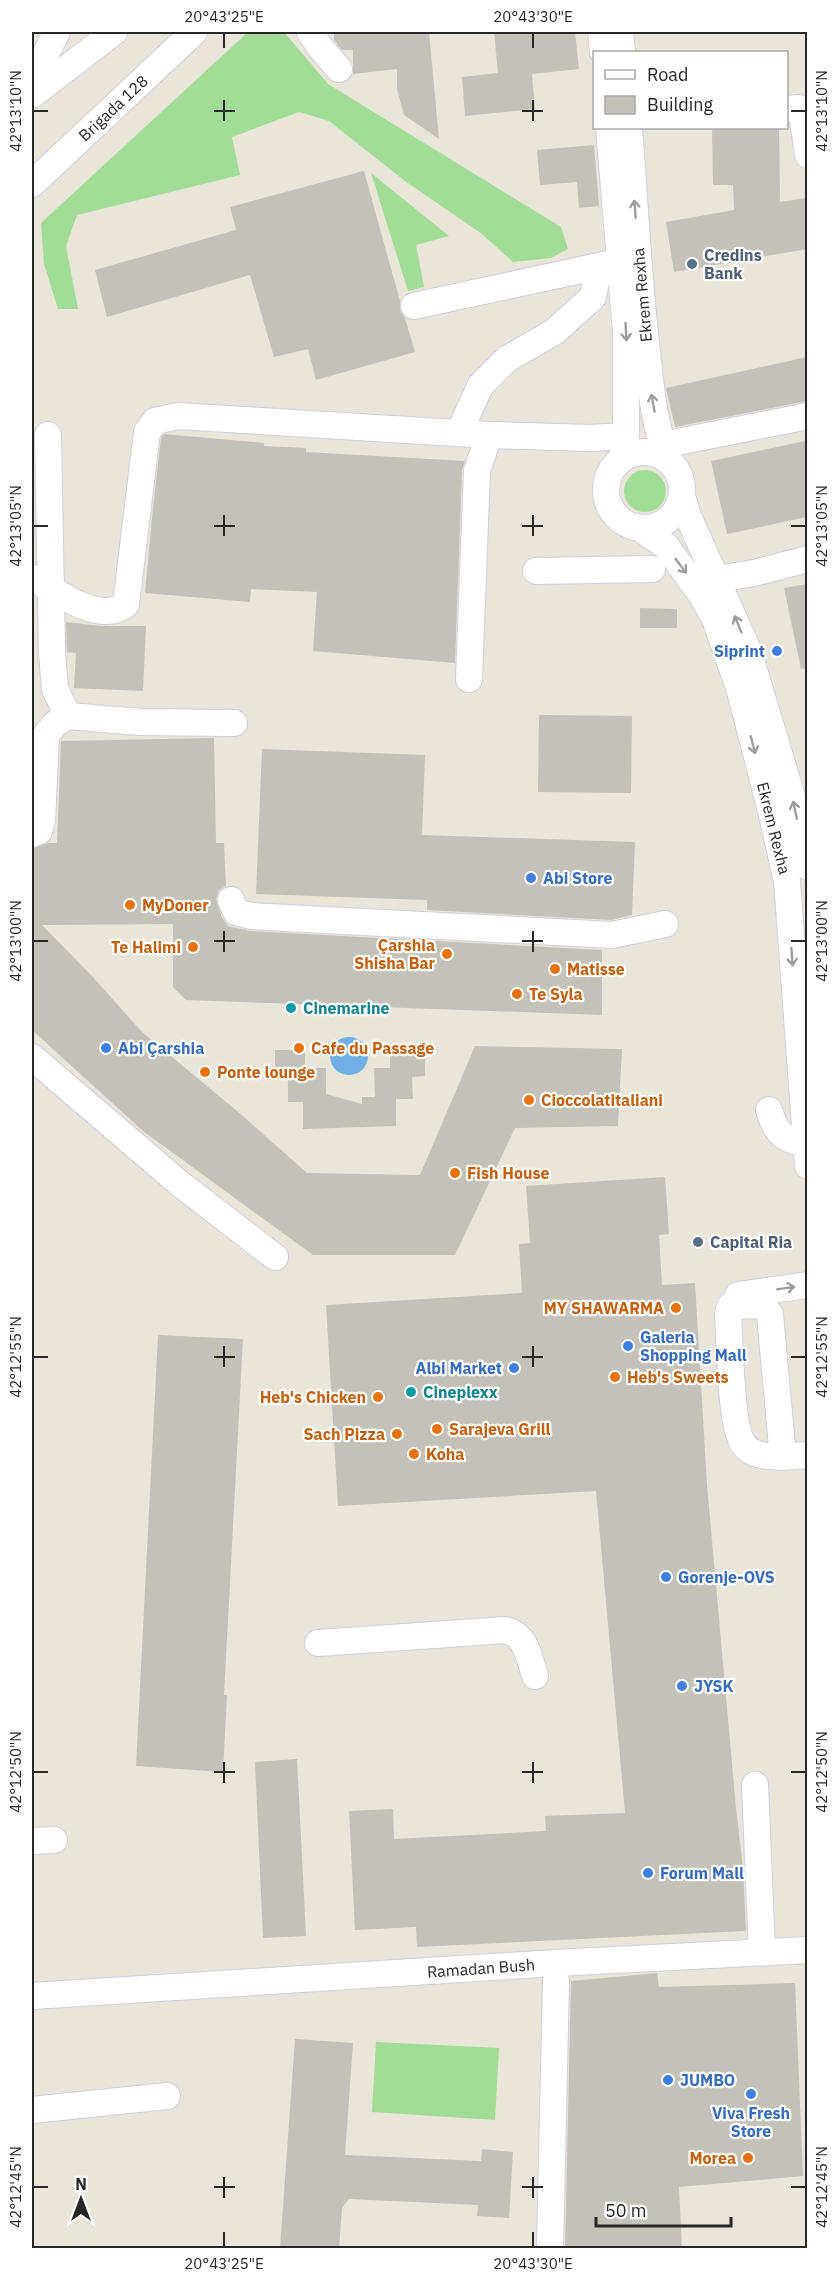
<svg xmlns="http://www.w3.org/2000/svg" width="839" height="2280" viewBox="0 0 839 2280" font-family="'IBM Plex Sans',sans-serif">
<style>
.grass{fill:#a1dd97}
.water{fill:#70b0e7}
.building{fill:#c4c1b9}
.lines{fill:none;stroke-linecap:round;stroke-linejoin:round}
.minor-casing{stroke:#cecedf;stroke-width:28}
.minor{stroke:#fff;stroke-width:26}
.oneway{stroke:#9e9e9e}
.ticks{fill:none;stroke:#272727;stroke-width:2}
.service-dot{fill:#5c6f8a;stroke:#fff;stroke-width:2}
.shop-dot{fill:#3f7fe0;stroke:#fff;stroke-width:2}
.food-dot{fill:#e8710a;stroke:#fff;stroke-width:2}
.culture-dot{fill:#0f9aa8;stroke:#fff;stroke-width:2}
.labels{text-anchor:middle;stroke-width:4.5;stroke-linejoin:round;paint-order:stroke}
.street-label{font-size:16px;fill:#272727;stroke:#fff}
.service-label{font-size:16px;font-weight:bold;fill:#4e5e75;stroke:#fff;text-anchor:start}
.shop-label{font-size:16px;font-weight:bold;fill:#366cbe;stroke:#fff;text-anchor:start}
.food-label{font-size:16px;font-weight:bold;fill:#c56008;stroke:#fff;text-anchor:start}
.culture-label{font-size:16px;font-weight:bold;fill:#0d838f;stroke:#fff;text-anchor:start}
.neatline{fill:none;stroke:#272727;stroke-width:2}
.ticks-label{font-size:15px;text-anchor:middle;fill:#272727}
</style>
<rect width="100%" height="100%" fill="#e9e5d9"/>
<g class="grass">
<path d="M248,32h36l44,52 233,143 7,22 -17,9 -38,4 -31,-28 -77,-53 -76,-60 -30,-9 -67,25 8,38 -163,40 -11,31 12,63h-20l-14,-45 -3,-41z"/>
<path d="M371,173l78,63 -33,9 8,42 -16,4z"/>
<circle cx="645" cy="491" r="21"/>
<path d="M376,2042l123,6 -4,72 -123,-8z"/>
</g>
<circle class="water" cx="349" cy="1056" r="19"/>
<g class="building">
<path d="M334,32h95l10,107 -35,-24 -7,-26v-20l-44,5v-24h-11l-8,-10z"/>
<path d="M494,32h81l4,37 -47,5 3,35 -70,7 -3,-39 36,-4z"/>
<path d="M712,128h67l1,74 27,-4v51l-133,23 -8,-50 68,-12 -1,-25h-20z"/>
<path d="M594,145l5,61 -20,2 -2,-26 -37,3 -3,-35z"/>
<path d="M364,171l36,130v9l5,8 10,34 -99,28 -8,-31 -34,8 -24,-82 -143,42 -12,-47 141,-40 -6,-23z"/>
<path d="M807,357v44l-132,26 -9,-39z"/>
<path d="M164,434l100,9v3l42,2v4l159,9 -3,9 -7,193 -142,-12 4,-59 -66,-3 -1,13 -105,-9 8,-85 8,-70z"/>
<path d="M805,441l2,11v65l-80,17 -16,-73z"/>
<path d="M807,584v84l-6,1 -17,-81z"/>
<path d="M640,608l37,1v19h-37z"/>
<path d="M66,622l35,4h45l-3,65 -69,-3 2,-35 -9,-1z"/>
<path d="M539,715l93,1 -1,77 -93,-1z"/>
<path d="M214,738l2,105h8l2,43 -7,4 -3,9 6,19 6,8 22,5 352,19v65l-416,-15 -13,-13v-63l-131,1 49,50 51,57 95,79 70,62 113,2 55,-129 147,3 -4,77 -103,2 -60,127h-142l-170,-124 -111,-101v-181l16,-6h9l4,-102z"/>
<path d="M262,749l163,6 -3,80 213,7 -3,73 -21,5 -184,-10v-10l-171,-6z"/>
<path d="M390,1047h35v29l-13,1 1,22h-17v27l-93,3v-27h-15v-26h-13v-26h30v18h21v26l36,10v-7h13l-1,-29h16z"/>
<path d="M665,1177l4,57 -10,1 3,50 33,-2 12,202 29,323 7,60 3,63 -329,16 -1,-20 -61,3 -6,-119 44,-2 1,30 152,-8 -1,-15 80,-3 -29,-322 -258,15 -12,-201 196,-12 -3,-49 11,-1 -4,-57z"/>
<path d="M158,1335l85,4 -19,356h3l-4,77 -87,-6z"/>
<path d="M297,1759l9,177 -43,2 -8,-176z"/>
<path d="M657,1973l2,14 136,-4 8,193 -124,11 3,61h-117l6,-267z"/>
<path d="M295,2039l58,4 -8,112 136,6 1,-12 31,3 -4,66 -32,-2 1,-11 -129,-6 -7,9 -3,40h-59z"/>
</g>
<g class="lines">
<g class="minor-casing">
<g id="minor">
<path d="M310,32l9,14 20,23"/>
<path d="M601,32l2,20"/>
<path d="M620,32l2,20"/>
<path d="M32,80l25,-48"/>
<path d="M32,95l82,-63"/>
<path d="M786,109l12,-1 4,5 6,42"/>
<path d="M609,128l17,204v104l-4,23"/>
<path d="M629,128c6,74 9,149 18,224 4,36 7,74 21,108"/>
<path d="M32,184l162,-152"/>
<path d="M414,306l199,-43"/>
<path d="M459,433l21,-47 27,-27 47,-27 39,-35 6,-31"/>
<path d="M48,435l4,218 3,36 13,27 72,6 94,1"/>
<path d="M662,445l146,-29"/>
<circle cx="644" cy="490" r="38"/>
<path d="M682,496l6,20 60,134 45,150 15,67"/>
<path d="M638,527l28,19 35,48 14,25 25,72 30,116 17,74 21,285"/>
<path d="M536,571l116,-2"/>
<path d="M32,578c24,13 68,48 94,26l21,-172 8,-11 23,-5 311,19 101,3 36,-2"/>
<path d="M718,579l36,-6 54,-14"/>
<path d="M469,679l8,-208 12,-36"/>
<path d="M32,834l7,-3 3,-10 4,-86 9,-11 13,-8"/>
<path d="M231,900l5,12 15,4 361,19 53,-11"/>
<path d="M32,1057l147,126 96,74"/>
<path d="M769,1110c7,23 13,29 36,34"/>
<path d="M738,1295l70,-10"/>
<path d="M763,1305l7,10 13,142c-14,-1 -30,0 -39,-12 -14,-17 -14,-105 -16,-131l2,-8z"/>
<path d="M783,1457l25,-2"/>
<path d="M318,1643l187,-13c22,5 24,28 30,46"/>
<path d="M755,1785l7,167"/>
<path d="M32,1841l22,-1"/>
<path d="M32,1996l524,-33 252,-13"/>
<path d="M32,2110l135,-14"/>
<path d="M550,2248l6,-267"/>
</g>
</g>
<use href="#minor" class="minor"/>
</g>
<defs><path id="oneway-shaft" d="M-6 0H5M1.5-3L5.5 0L1.5 3" fill="none" stroke-width="1.6" stroke-linecap="round" stroke-linejoin="round" transform="scale(1.5)"/></defs>
<g class="oneway">
<use href="#oneway-shaft" transform="translate(635 209) rotate(-94)"/>
<use href="#oneway-shaft" transform="translate(626 332) rotate(87)"/>
<use href="#oneway-shaft" transform="translate(653 403) rotate(-100)"/>
<use href="#oneway-shaft" transform="translate(681 566) rotate(53)"/>
<use href="#oneway-shaft" transform="translate(738 624) rotate(-112)"/>
<use href="#oneway-shaft" transform="translate(753 745) rotate(76)"/>
<use href="#oneway-shaft" transform="translate(795 810) rotate(-102)"/>
<use href="#oneway-shaft" transform="translate(792 957) rotate(86)"/>
<use href="#oneway-shaft" transform="translate(786 1288) rotate(-9)"/>
</g>
<path class="ticks" d="M224,33v15M533,33v15M224,100v21M533,100v21M33,111h15M214,111h21M522,111h21M791,111h15M224,515v21M533,515v21M33,526h15M214,526h21M522,526h21M791,526h15M224,931v21M533,931v21M33,941h15M214,941h21M522,941h21M791,941h15M224,1346v21M533,1346v21M33,1357h15M214,1357h21M522,1357h21M791,1357h15M224,1762v21M533,1762v21M33,1772h15M214,1772h21M522,1772h21M791,1772h15M224,2177v21M533,2177v21M33,2187h15M214,2187h21M522,2187h21M791,2187h15M224,2232v15M533,2232v15"/>
<g class="service-dot">
<circle cx="692" cy="264" r="6"/>
<circle cx="698" cy="1242" r="6"/>
</g>
<g class="shop-dot">
<circle cx="777" cy="651" r="6"/>
<circle cx="531" cy="878" r="6"/>
<circle cx="106" cy="1048" r="6"/>
<circle cx="628" cy="1346" r="6"/>
<circle cx="514" cy="1368" r="6"/>
<circle cx="666" cy="1577" r="6"/>
<circle cx="682" cy="1686" r="6"/>
<circle cx="648" cy="1873" r="6"/>
<circle cx="668" cy="2080" r="6"/>
<circle cx="751" cy="2094" r="6"/>
</g>
<g class="food-dot">
<circle cx="130" cy="905" r="6"/>
<circle cx="193" cy="947" r="6"/>
<circle cx="447" cy="954" r="6"/>
<circle cx="555" cy="969" r="6"/>
<circle cx="517" cy="994" r="6"/>
<circle cx="299" cy="1048" r="6"/>
<circle cx="205" cy="1072" r="6"/>
<circle cx="529" cy="1100" r="6"/>
<circle cx="455" cy="1173" r="6"/>
<circle cx="676" cy="1308" r="6"/>
<circle cx="615" cy="1377" r="6"/>
<circle cx="378" cy="1397" r="6"/>
<circle cx="437" cy="1429" r="6"/>
<circle cx="397" cy="1434" r="6"/>
<circle cx="414" cy="1454" r="6"/>
<circle cx="748" cy="2158" r="6"/>
</g>
<g class="culture-dot">
<circle cx="291" cy="1008" r="6"/>
<circle cx="411" cy="1392" r="6"/>
</g>
<g class="labels">
<g class="street-label">
<text transform="translate(113 108) rotate(-43)" y="6">Brigada 128</text>
<text transform="translate(642 295) rotate(-95)" y="6">Ekrem Rexha</text>
<text transform="translate(774 828) rotate(76)" y="6">Ekrem Rexha</text>
<text transform="translate(481 1968) rotate(-4)" y="6">Ramadan Bush</text>
</g>
<g class="service-label">
<text x="704" y="261">Credins<tspan x="704" dy="18">Bank</tspan></text>
<text x="710" y="1248">Capital Ria</text>
</g>
<g class="shop-label">
<text x="765" y="657" text-anchor="end">Siprint</text>
<text x="543" y="884">Abi Store</text>
<text x="118" y="1054">Abi Çarshia</text>
<text x="640" y="1343">Galeria<tspan x="640" dy="18">Shopping Mall</tspan></text>
<text x="502" y="1374" text-anchor="end">Albi Market</text>
<text x="678" y="1583">Gorenje-OVS</text>
<text x="694" y="1692">JYSK</text>
<text x="660" y="1879">Forum Mall</text>
<text x="680" y="2086">JUMBO</text>
<text x="751" y="2119" text-anchor="middle">Viva Fresh<tspan x="751" dy="18">Store</tspan></text>
</g>
<g class="food-label">
<text x="142" y="911">MyDoner</text>
<text x="435" y="951" text-anchor="end">Çarshia<tspan x="435" dy="18">Shisha Bar</tspan></text>
<text x="181" y="953" text-anchor="end">Te Halimi</text>
<text x="567" y="975">Matisse</text>
<text x="529" y="1000">Te Syla</text>
<text x="311" y="1054">Cafe du Passage</text>
<text x="217" y="1078">Ponte lounge</text>
<text x="541" y="1106">Cioccolatitaliani</text>
<text x="467" y="1179">Fish House</text>
<text x="664" y="1314" text-anchor="end">MY SHAWARMA</text>
<text x="627" y="1383">Heb's Sweets</text>
<text x="366" y="1403" text-anchor="end">Heb's Chicken</text>
<text x="449" y="1435">Sarajeva Grill</text>
<text x="385" y="1440" text-anchor="end">Sach Pizza</text>
<text x="426" y="1460">Koha</text>
<text x="736" y="2164" text-anchor="end">Morea</text>
</g>
<g class="culture-label">
<text x="303" y="1014">Cinemarine</text>
<text x="423" y="1398">Cineplexx</text>
</g>
</g>
<rect width="839" height="2280" fill="none" stroke="#ffffff" stroke-width="66"/>
<rect x="593" y="51" width="195" height="78" fill="#ffffff" stroke="#a9a9a9" stroke-width="1.5"/>
<rect x="605" y="70" width="30" height="9" fill="#ffffff" stroke="#a9a9a9" stroke-width="1.5"/>
<text x="647" y="81" font-size="18" fill="#272727">Road</text>
<rect x="605" y="96" width="30" height="18" fill="#c4c1b9" stroke="#a9a9a9" stroke-width="1.5"/>
<text x="647" y="111" font-size="18" fill="#272727">Building</text>
<g transform="translate(81 2199)" stroke="#ffffff" stroke-width="4.5" paint-order="stroke">
<path d="M0-4.5L10 22L0 15L-10 22Z" fill="#272727"/>
<text y="-9" font-size="16" font-weight="bold" text-anchor="middle" fill="#272727">N</text>
</g>
<path d="M596 2217v9h135v-9" fill="none" stroke="#272727" stroke-width="3"/>
<text x="605" y="2217" font-size="18" fill="#272727" stroke="#ffffff" stroke-width="4.5" paint-order="stroke">50 m</text>
<rect x="33" y="33" width="773" height="2214" class="neatline"/>
<g class="ticks-label">
<text x="224" y="22">20°43'25"E</text>
<text x="533" y="22">20°43'30"E</text>
<text transform="translate(16 111) rotate(-90)" y="5">42°13'10"N</text>
<text transform="translate(822 111) rotate(-90)" y="5">42°13'10"N</text>
<text transform="translate(16 526) rotate(-90)" y="5">42°13'05"N</text>
<text transform="translate(822 526) rotate(-90)" y="5">42°13'05"N</text>
<text transform="translate(16 941) rotate(-90)" y="5">42°13'00"N</text>
<text transform="translate(822 941) rotate(-90)" y="5">42°13'00"N</text>
<text transform="translate(16 1357) rotate(-90)" y="5">42°12'55"N</text>
<text transform="translate(822 1357) rotate(-90)" y="5">42°12'55"N</text>
<text transform="translate(16 1772) rotate(-90)" y="5">42°12'50"N</text>
<text transform="translate(822 1772) rotate(-90)" y="5">42°12'50"N</text>
<text transform="translate(16 2187) rotate(-90)" y="5">42°12'45"N</text>
<text transform="translate(822 2187) rotate(-90)" y="5">42°12'45"N</text>
<text x="224" y="2269">20°43'25"E</text>
<text x="533" y="2269">20°43'30"E</text>
</g>
</svg>
